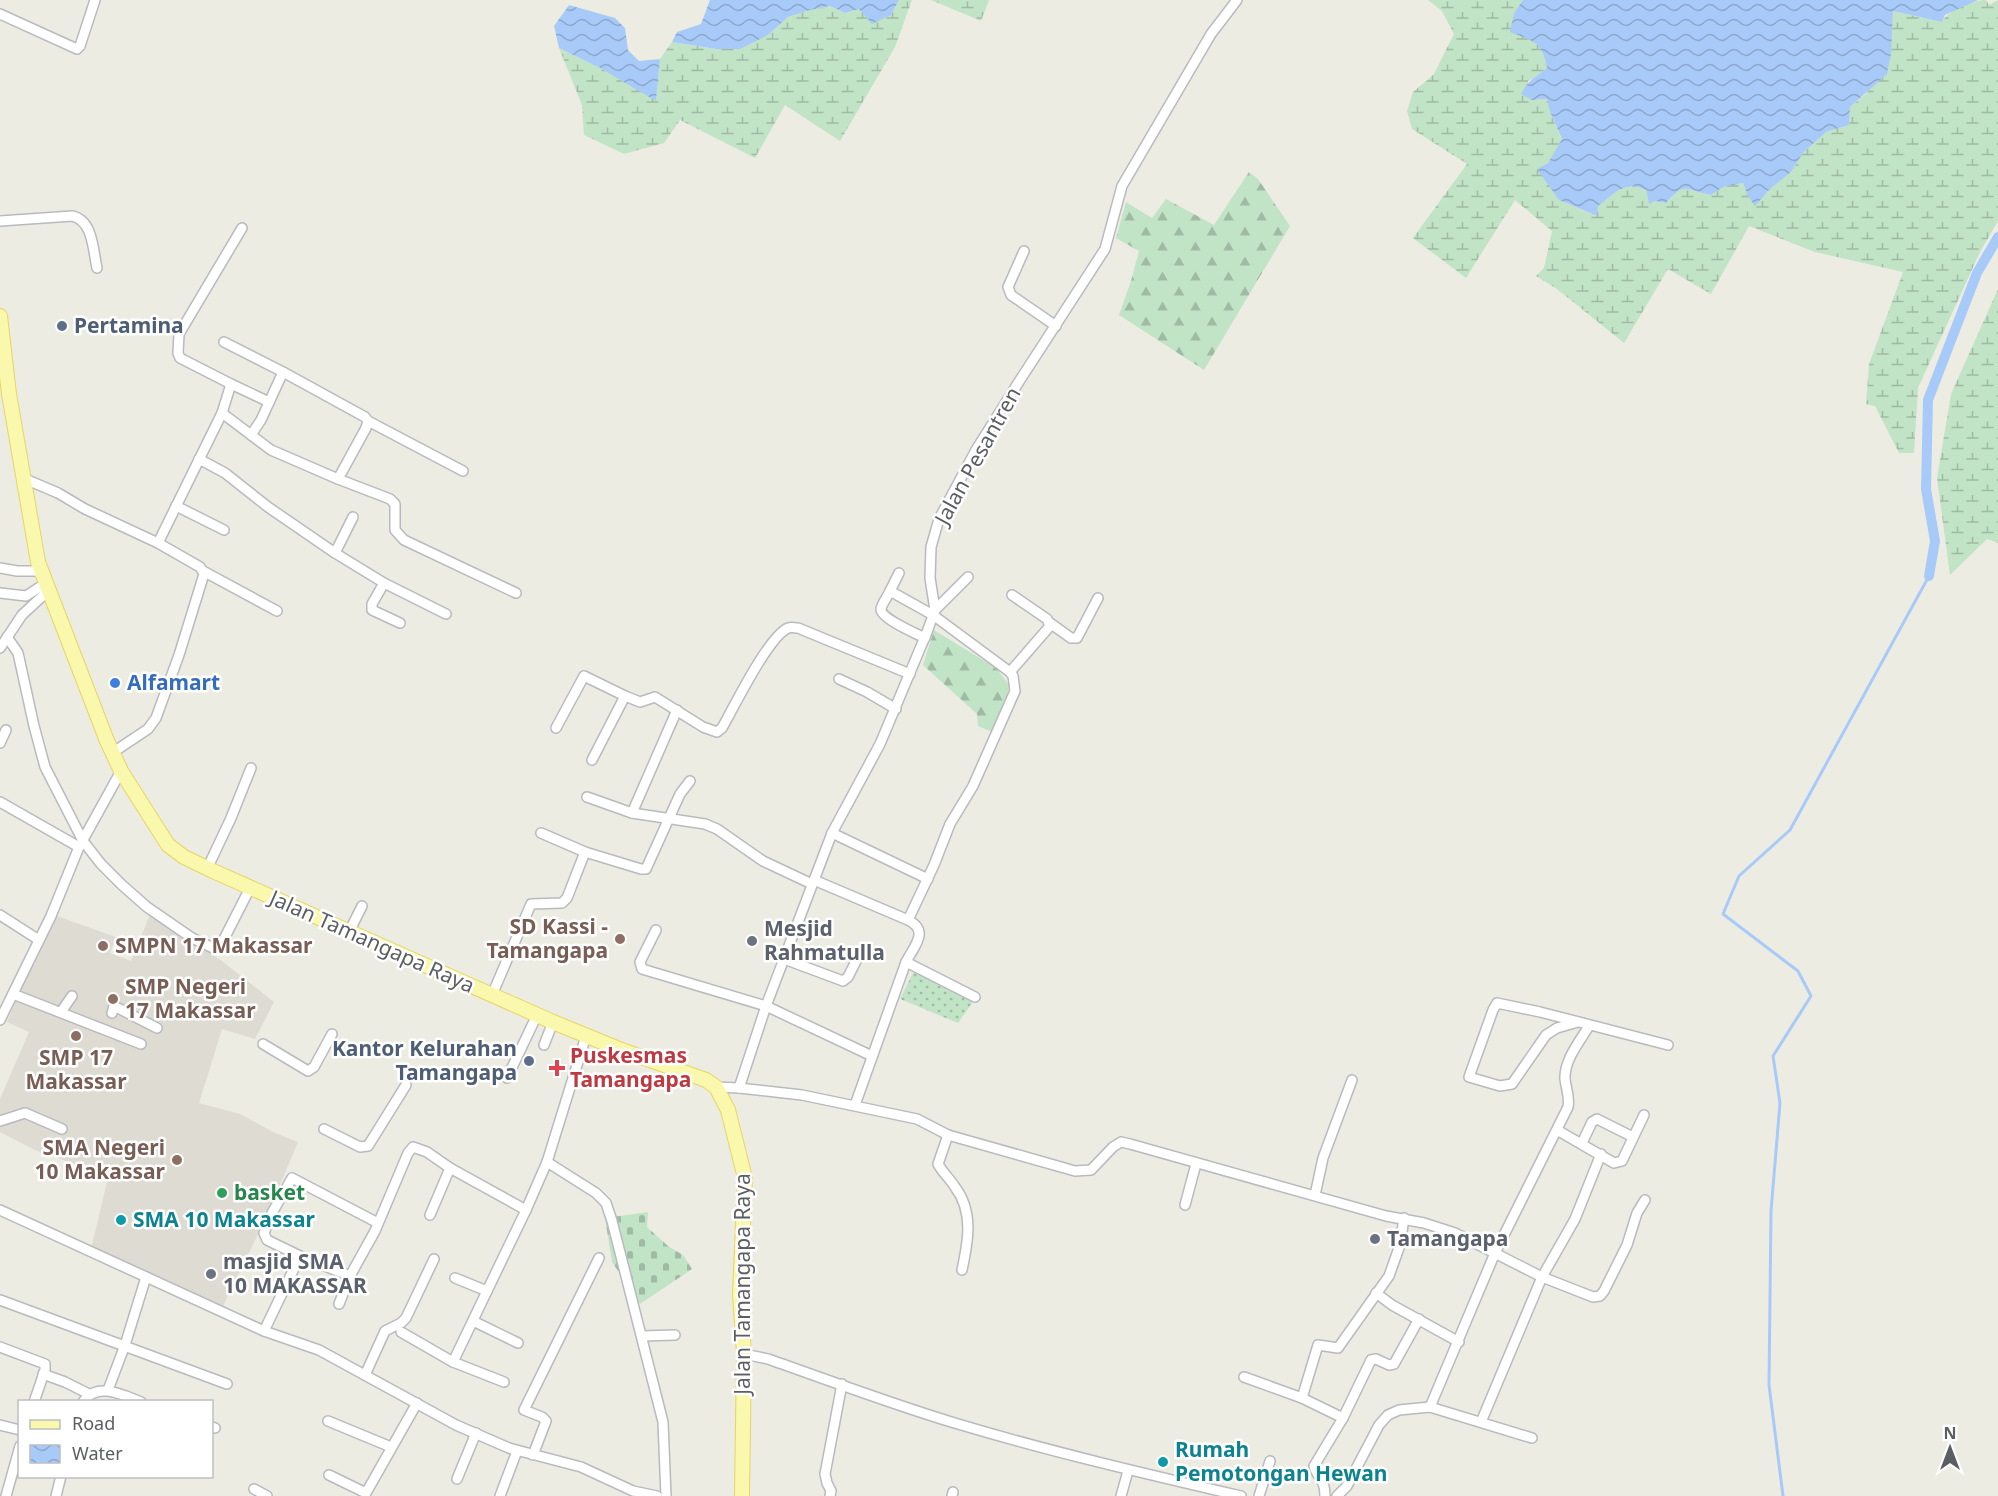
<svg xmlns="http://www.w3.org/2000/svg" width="1998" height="1496" viewBox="0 0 1998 1496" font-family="'Noto Sans',sans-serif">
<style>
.education{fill:#dddbd2}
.forest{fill:url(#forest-firs)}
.wetland{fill:url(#wetland-marsh)}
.cemetery{fill:url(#cemetery-stones)}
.park{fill:url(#park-dots)}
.water{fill:url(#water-waves)}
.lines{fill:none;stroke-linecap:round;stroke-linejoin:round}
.stream{stroke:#a8caf8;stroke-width:3}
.canal{stroke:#a8caf8;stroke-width:10}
.street-casing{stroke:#b8babf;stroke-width:12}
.primary-casing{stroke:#e7d563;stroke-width:16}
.street{stroke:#fff;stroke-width:9}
.primary{stroke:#f9f8ad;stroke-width:14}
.service-dot{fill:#5c6f8a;stroke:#fff;stroke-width:2}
.shop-dot{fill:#3f7fe0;stroke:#fff;stroke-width:2}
.education-dot{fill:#8d6e63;stroke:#fff;stroke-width:2}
.worship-dot{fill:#6b7280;stroke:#fff;stroke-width:2}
.health-dot{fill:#e0444e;stroke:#fff;stroke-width:2}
.leisure-dot{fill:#2e9e5b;stroke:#fff;stroke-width:2}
.culture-dot{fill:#0f9aa8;stroke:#fff;stroke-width:2}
.labels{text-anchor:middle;stroke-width:5;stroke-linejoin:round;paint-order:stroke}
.service-label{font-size:21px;font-weight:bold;fill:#4e5e75;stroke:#fff;text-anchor:start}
.street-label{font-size:21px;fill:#5b5e63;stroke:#fff}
.shop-label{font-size:21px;font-weight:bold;fill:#366cbe;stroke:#fff;text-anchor:start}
.education-label{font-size:21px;font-weight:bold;fill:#785e54;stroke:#fff;text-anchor:end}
.worship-label{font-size:21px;font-weight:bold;fill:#5b616d;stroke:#fff;text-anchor:start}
.health-label{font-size:21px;font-weight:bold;fill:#be3a42;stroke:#fff;text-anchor:start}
.leisure-label{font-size:21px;font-weight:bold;fill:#27864d;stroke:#fff;text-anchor:start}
.culture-label{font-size:21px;font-weight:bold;fill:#0d838f;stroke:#fff;text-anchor:start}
</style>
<defs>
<pattern id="forest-firs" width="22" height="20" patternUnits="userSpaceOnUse" patternTransform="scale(1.5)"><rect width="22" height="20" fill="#c1e3c6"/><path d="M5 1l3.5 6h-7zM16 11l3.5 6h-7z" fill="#a0bba4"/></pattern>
<pattern id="wetland-marsh" width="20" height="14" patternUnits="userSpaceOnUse" patternTransform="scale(1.5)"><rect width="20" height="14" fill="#c1e3c6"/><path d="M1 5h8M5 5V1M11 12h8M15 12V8" fill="none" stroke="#a0bba4"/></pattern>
<pattern id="cemetery-stones" width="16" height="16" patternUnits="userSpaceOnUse" patternTransform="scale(1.5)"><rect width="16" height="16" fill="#c1e3c6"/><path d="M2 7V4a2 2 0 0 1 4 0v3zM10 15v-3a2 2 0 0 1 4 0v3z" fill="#a0bba4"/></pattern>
<pattern id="park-dots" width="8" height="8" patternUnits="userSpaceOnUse" patternTransform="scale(1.5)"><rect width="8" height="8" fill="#c1e3c6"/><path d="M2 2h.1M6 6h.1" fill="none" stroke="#a0bba4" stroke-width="1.8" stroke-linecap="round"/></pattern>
<pattern id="water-waves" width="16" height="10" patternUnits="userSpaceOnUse" patternTransform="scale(1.5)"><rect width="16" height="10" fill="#a8caf8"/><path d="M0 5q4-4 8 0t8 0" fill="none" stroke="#8ca7cc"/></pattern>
</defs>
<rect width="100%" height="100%" fill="#edece3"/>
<path class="education" d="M151,912l67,46 56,44 -19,37 -33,-10 -23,74 41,11 35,19 23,9 -33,78 -43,88 -131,-59 18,-75 -17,-4 -57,-20 -35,-18v-33l29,-67 -22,-10 44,-108 65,23 -6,16 21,8z"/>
<g class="forest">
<path d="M1249,172l9,7 32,47 -86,144 -85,-55 12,-34 8,-30 -23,-13 10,-36 26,16 14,-19 48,26z"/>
<path d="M934,630l62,38 13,17 -2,14 -15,33 -14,-6 -1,-12 -54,-49z"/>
</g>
<g class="wetland">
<path d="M899,0h13l-17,47 -55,94 -55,-36 -30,53 -75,-38 -16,23 -40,11 -40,-19 -2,-30 -23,-57 41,20 56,32 4,-41 12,-17 44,7 52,-14 20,-18 22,-7 20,-4 15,7 14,-4 32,6z"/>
<path d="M931,0h58l-8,21z"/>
<path d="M1428,0h95l-9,13 -3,19c24,9 30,9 36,36l-9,8 -10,5 4,19 16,-1 2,13 12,28 -14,23 11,37 37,16 2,-10c18,-13 26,-26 48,-16l3,13 6,-2 11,2c20,-23 20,-12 45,-8l11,-8 21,-4 5,13 7,9 14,-15 22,-18 12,-19 23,-21 23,-7 1,-18 17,-14 25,-65 1,-17 49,11c6,-12 31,-22 44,-22l3,5 9,-5v221l-18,31 -62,136 -4,65h-15l-24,-47 -9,-2 3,-40 34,-92 -88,-20 -66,-26 -38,68 -43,-25 -44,74 -67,-54 -21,-13 8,-8 8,-37 -37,-31 -49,78 -53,-40 54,-74 -55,-35 -5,-18 6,-19 21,-18 20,-40 -12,-23z"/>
<path d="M1998,289v254l-11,-4 -37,36 -13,-97 14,-84z"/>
</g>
<path class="cemetery" d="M648,1212l-1,15 21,19 15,9 9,14 -52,35 -28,-42 -7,-44z"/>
<path class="park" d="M916,967l59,32 -17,24 -58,-24z"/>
<g class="water">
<path d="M710,0h189l-8,15 -19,9 -13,-15 -14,4 -15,-7 -20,4 -22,7 -20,18 -28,14h-24l-44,-7 5,-10 24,-8z"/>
<path d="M1523,0h455l-33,15 -3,7 -49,-11 -2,43 -4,20 -37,33 -1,18 -23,7 -23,21 -12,19 -22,18 -14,16 -7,-10 -5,-13 -20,4 -12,8c-25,-4 -25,-15 -45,8l-11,-2 -6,3 -3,-14c-22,-10 -30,3 -48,16l-1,10 -38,-16 -22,-31 11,-6 14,-24 -12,-27 -3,-13 -15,1 -11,-6c9,-16 13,-15 26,-26 -5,-26 -13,-27 -37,-36l4,-19z"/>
<path d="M569,5l46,13 10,10 3,22 11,11 21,-2 -4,42 -56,-33 -41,-20 -5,-22z"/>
</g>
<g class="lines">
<path class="stream" d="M1783,1496l-14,-111 2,-174 9,-108 -7,-47 38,-60 -13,-25 -75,-57 16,-38 51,-46 139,-254"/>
<path class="canal" d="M1929,576l6,-35 -9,-52 2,-89 49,-127 21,-36"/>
<g class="street-casing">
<g id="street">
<path d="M0,14l77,35 3,-3 15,-46"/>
<path d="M0,221l72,-5c21,4 21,34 25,52"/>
<path d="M1024,251l-16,36 3,8 45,31"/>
<path d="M231,384l38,18"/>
<path d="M222,413l49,37 67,29 28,-51 2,-7 -3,-4 -82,-45 -59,-30"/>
<path d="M368,421l95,50"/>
<path d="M251,435l10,-15 22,-48"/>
<path d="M199,459l26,14 43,34 67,46 49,30 62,31"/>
<path d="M25,479l33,14 27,16 73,34 42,24 4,7 -25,81 -23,63 -8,11 -36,24"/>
<path d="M338,479l52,20 5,5v26l9,10 112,53"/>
<path d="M176,506l48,24"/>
<path d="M158,543l64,-130 9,-29 -51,-26 -2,-5 1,-19 63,-106"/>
<path d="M335,553l18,-36"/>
<path d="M0,568l17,3h25"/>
<path d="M203,571l74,40"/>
<path d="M899,573l-9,18 43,24 77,57 3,4 2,15 -42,95 -23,38 -16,41 -26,55"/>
<path d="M384,583l-12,21v6l28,13"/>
<path d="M890,591c-2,5 -8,12 -9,18 -1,9 36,25 44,29"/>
<path d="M0,593l26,3 20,-13"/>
<path d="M935,610l33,-33"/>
<path d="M1050,623l21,15h6l21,-40"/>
<path d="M7,637l11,16 16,73 11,41 38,74 18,23 21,21 25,22 45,31 23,11 7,-6 28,-55"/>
<path d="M0,648l22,-33 27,-25"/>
<path d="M1010,672l40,-46 -3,-7 -35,-24"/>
<path d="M839,679l28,13 29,17"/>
<path d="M677,710l-45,103 73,11 12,5 46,32 49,23"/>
<path d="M556,728l28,-52 41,20"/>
<path d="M0,743l6,-13"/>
<path d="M592,760l33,-64 15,6 15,-5 48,30 14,5 5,-4c12,-21 46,-91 66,-100 4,-1 6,0 10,0l112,46"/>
<path d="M587,797l45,16"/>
<path d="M0,802l79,45"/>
<path d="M541,833l44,19"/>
<path d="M832,833l96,46"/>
<path d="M207,869l24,-51 20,-50"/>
<path d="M814,880l94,40c22,11 6,26 -2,42l-51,143"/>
<path d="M0,915l39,25"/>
<path d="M656,930l-16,32 2,7 124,37 106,50"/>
<path d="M349,932l13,-26"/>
<path d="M784,959l59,22 5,-4 12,-24"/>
<path d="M906,962l69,35"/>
<path d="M13,994l128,50"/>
<path d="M492,995l39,-91 31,-1 5,-5 18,-46 56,17h5l34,-75 10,-13"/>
<path d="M61,1012l11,-16"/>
<path d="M112,1013l2,-7 43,22"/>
<path d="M0,1020l51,-104 28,-69 42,-76"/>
<path d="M1578,1022l-21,6 -11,7 -34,49 -12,2 -31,-9 24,-67 4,-7 43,9 128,33"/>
<path d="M263,1044l45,27 6,-4 18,-33"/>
<path d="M544,1045l9,-23"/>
<path d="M507,1078l30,-63"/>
<path d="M716,1087l23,1 27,-82 66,-173 48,-89 47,-112 8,-22 -5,-32 1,-31 8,-28 37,-69 44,-70 85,-131 17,-63 89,-152 26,-34"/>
<path d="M739,1088l63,7 115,24 31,16 127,36 16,-1 22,-23 8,-5 9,2 256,72 38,7 31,10 87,44 51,20 7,-1 4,-5 23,-46 10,-32 8,-13"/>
<path d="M0,1121l25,-8 37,16"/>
<path d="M324,1129l36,18 8,-1 38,-61"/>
<path d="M1557,1130l57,33 8,-2 22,-46"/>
<path d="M948,1135l-10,29c5,9 12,15 17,23 19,25 13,55 7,83"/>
<path d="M1582,1143l10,-21 5,-3 36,18"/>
<path d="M547,1162l49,31 10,10 6,18 51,201 3,74"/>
<path d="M1315,1195l8,-37 29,-78"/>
<path d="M1185,1205l11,-41"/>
<path d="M0,1210l264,121 55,19 137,75 53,23 72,19 52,24 24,5"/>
<path d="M430,1215l20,-47"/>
<path d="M350,1276l-50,-20 -33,-16 -3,-7 8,-20 20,-35 86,45"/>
<path d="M455,1278l32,13 39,-81 21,-48 39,-126"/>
<path d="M1376,1293l16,12 67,37"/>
<path d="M0,1300l227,84"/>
<path d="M339,1304l11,-28 25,-45 33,-78 5,-6 14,5 23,16 76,42"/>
<path d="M473,1321l45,22"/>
<path d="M264,1331l36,-75"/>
<path d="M401,1332l52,30 34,-71"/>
<path d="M642,1336l33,-1"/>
<path d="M0,1347l45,17v6l-11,32"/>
<path d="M744,1354l24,5c63,22 126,46 190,65 94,28 188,50 283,72"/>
<path d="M453,1362l51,20"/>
<path d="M43,1374l22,8 24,12"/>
<path d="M365,1375l20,-44 16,-8 5,-5 28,-59"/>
<path d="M1244,1377l58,21 41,20 -29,48c2,11 11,11 11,30"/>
<path d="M108,1390l17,-45 21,-68"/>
<path d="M1302,1398l16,-53 20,3 51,-72 11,-31 4,-27"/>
<path d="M83,1402c14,-21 40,-7 58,0"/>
<path d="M1430,1407l65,-154 73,-146c2,-10 -2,-18 -3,-28 -1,-19 15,-38 24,-53"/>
<path d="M1343,1418l28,-58 5,-1 13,6 5,-1 25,-45"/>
<path d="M328,1421l63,26"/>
<path d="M1481,1422l61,-145 33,-58 26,-65"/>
<path d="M0,1425l20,5"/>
<path d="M212,1427l3,1"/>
<path d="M533,1455l13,-34 -4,-4 -18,-7 75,-152"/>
<path d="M329,1475l37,18 51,-90"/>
<path d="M457,1479l19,-46"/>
<path d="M254,1489l13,7"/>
<path d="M6,1496l14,-50"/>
<path d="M56,1496l5,-20"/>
<path d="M500,1496l17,-45"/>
<path d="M830,1496l1,-5 -4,-8 -2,-9 17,-90"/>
<path d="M952,1496l1,-4"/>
<path d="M1121,1496l7,-25"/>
<path d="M1259,1496l11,-35"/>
<path d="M1337,1496l10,-10 32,-61 9,-10 11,-5 31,-3 102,31"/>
</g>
</g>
<g class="primary-casing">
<path id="primary" d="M0,316l9,78 29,168 69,179 14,30 47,74 16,12 29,14 340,151 66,27 87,31 10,7 12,23 17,68 -5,116 4,60 -2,142"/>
</g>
<use href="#street" class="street"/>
<use href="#primary" class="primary"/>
</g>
<g class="service-dot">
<circle cx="62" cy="326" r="6"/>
<circle cx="529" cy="1061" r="6"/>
</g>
<circle class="shop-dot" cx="115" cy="683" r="6"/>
<g class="education-dot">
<circle cx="620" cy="939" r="6"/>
<circle cx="103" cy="946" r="6"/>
<circle cx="113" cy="999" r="6"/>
<circle cx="76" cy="1036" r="6"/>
<circle cx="177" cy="1160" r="6"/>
</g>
<g class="worship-dot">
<circle cx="752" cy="941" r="6"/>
<circle cx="1375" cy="1239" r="6"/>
<circle cx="211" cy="1274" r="6"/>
</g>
<path class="health-dot" d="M554 1059h6v6h6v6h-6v6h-6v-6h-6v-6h6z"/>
<circle class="leisure-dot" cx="222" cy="1193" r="6"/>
<g class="culture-dot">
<circle cx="121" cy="1220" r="6"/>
<circle cx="1163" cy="1462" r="6"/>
</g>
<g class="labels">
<g class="service-label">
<text x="74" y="333">Pertamina</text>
<text x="517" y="1056" text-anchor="end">Kantor Kelurahan<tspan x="517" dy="24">Tamangapa</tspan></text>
</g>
<g class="street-label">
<text transform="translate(978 456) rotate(-61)" y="7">Jalan Pesantren</text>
<text transform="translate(372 942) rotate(24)" y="7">Jalan Tamangapa Raya</text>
<text transform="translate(743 1284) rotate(-90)" y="7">Jalan Tamangapa Raya</text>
</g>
<g class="shop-label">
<text x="127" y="690">Alfamart</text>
</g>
<g class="education-label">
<text x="608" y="934">SD Kassi -<tspan x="608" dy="24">Tamangapa</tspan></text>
<text x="115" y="953" text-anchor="start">SMPN 17 Makassar</text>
<text x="125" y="994" text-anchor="start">SMP Negeri<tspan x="125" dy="24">17 Makassar</tspan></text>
<text x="76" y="1065" text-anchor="middle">SMP 17<tspan x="76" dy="24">Makassar</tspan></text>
<text x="165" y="1155">SMA Negeri<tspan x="165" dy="24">10 Makassar</tspan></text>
</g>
<g class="worship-label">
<text x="764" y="936">Mesjid<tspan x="764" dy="24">Rahmatulla</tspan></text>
<text x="1387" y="1246">Tamangapa</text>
<text x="223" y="1269">masjid SMA<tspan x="223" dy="24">10 MAKASSAR</tspan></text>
</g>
<g class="health-label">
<text x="570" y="1063">Puskesmas<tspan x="570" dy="24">Tamangapa</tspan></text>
</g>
<g class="leisure-label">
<text x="234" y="1200">basket</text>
</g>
<g class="culture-label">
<text x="133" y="1227">SMA 10 Makassar</text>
<text x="1175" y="1457">Rumah<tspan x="1175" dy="24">Pemotongan Hewan</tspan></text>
</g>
</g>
<rect x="18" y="1400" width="195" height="78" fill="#ffffff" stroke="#bdbfc1" stroke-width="1.5"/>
<rect x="30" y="1420" width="30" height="9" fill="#f9f8ad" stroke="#bdbfc1" stroke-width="1.5"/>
<text x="72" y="1430" font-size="18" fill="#5b5e63">Road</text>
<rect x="30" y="1445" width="30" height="18" fill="url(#water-waves)" stroke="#bdbfc1" stroke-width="1.5"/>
<text x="72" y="1460" font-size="18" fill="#5b5e63">Water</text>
<g transform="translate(1950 1448)" stroke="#ffffff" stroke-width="4.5" paint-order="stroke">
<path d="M0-4.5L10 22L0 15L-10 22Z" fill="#5b5e63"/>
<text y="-9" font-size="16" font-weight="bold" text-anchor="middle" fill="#5b5e63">N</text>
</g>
</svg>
